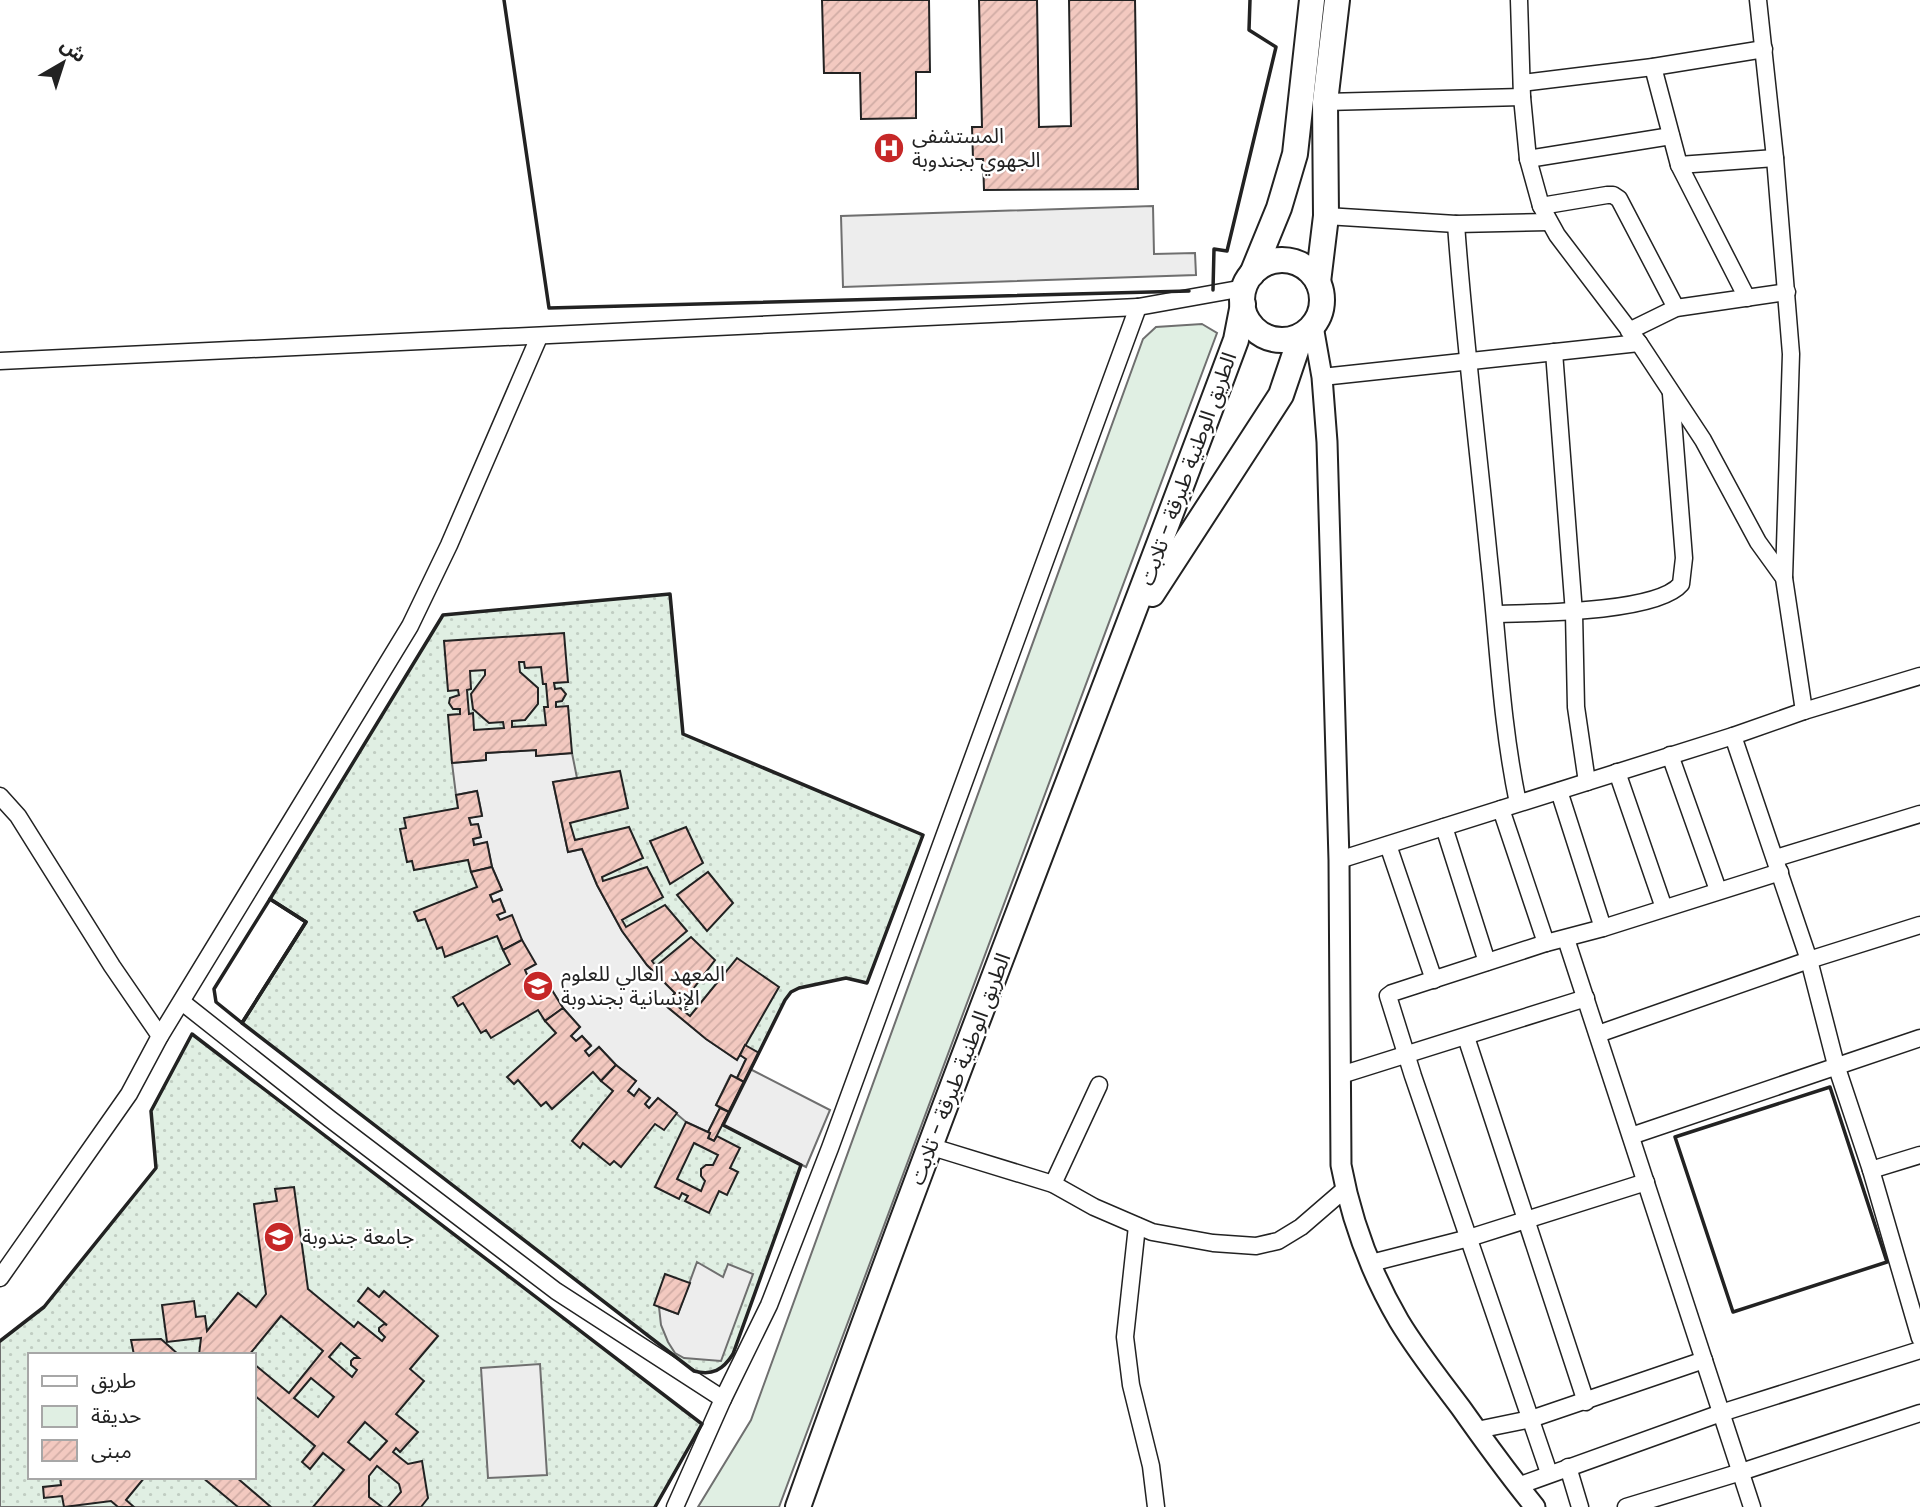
<svg xmlns="http://www.w3.org/2000/svg" width="1920" height="1507" viewBox="0 0 1920 1507" font-family="Poppins,'Noto Sans Arabic',sans-serif">
<style>
.grass{fill:url(#grass-dots);stroke:#6f6f6f;stroke-width:2;fill-rule:evenodd}
.park{fill:#e0efe3;stroke:#6f6f6f;stroke-width:2}
.parking{fill:#ededed;stroke:#6f6f6f;stroke-width:2}
.building{fill:url(#building-hatch);stroke:#222;stroke-width:2;fill-rule:evenodd}
.lines{fill:none;stroke-linecap:round;stroke-linejoin:round}
.minor-casing{stroke:#222;stroke-width:19}
.tertiary-casing{stroke:#222;stroke-width:23}
.primary-casing{stroke:#222;stroke-width:28}
.minor{stroke:#fff;stroke-width:16}
.tertiary{stroke:#fff;stroke-width:19}
.primary{stroke:#fff;stroke-width:24}
.wall{stroke:#222;stroke-width:3.5}
.labels{text-anchor:middle;stroke-width:5;stroke-linejoin:round;paint-order:stroke}
.poi-label{font-size:21px;fill:#222;stroke:#fff;text-anchor:start}
.street-label{font-size:21px;fill:#222;stroke:#fff}
</style>
<defs>
<pattern id="grass-dots" width="8" height="8" patternUnits="userSpaceOnUse" patternTransform="scale(1.75)"><rect width="8" height="8" fill="#e0efe3"/><path d="M2 2h.1M6 6h.1" fill="none" stroke="#c0cdc2" stroke-width="1.8" stroke-linecap="round"/></pattern>
<pattern id="building-hatch" width="6" height="6" patternUnits="userSpaceOnUse" patternTransform="scale(1.75)"><rect width="6" height="6" fill="#f3c9c0"/><path d="M-1 1l2-2M0 6l6-6M5 7l2-2" fill="none" stroke="#d0aca5"/></pattern>
</defs>
<rect width="100%" height="100%" fill="#fff"/>
<g class="grass">
<path d="M670,594l13,140 240,101 -56,148 -21,-5 -47,10 -8,4 -6,8 -62,125 78,40 -68,189c-10,16 -21,22 -39,17l-452,-348 64,-101 -36,-23 173,-284z"/>
<path d="M192,1034l510,390 -47,83h-655v-166l44,-34 112,-139 -5,-57zM30,1355h224v122h-224z"/>
</g>
<path class="park" d="M1202,324l15,9 -438,1174h-81l53,-87 392,-1081 13,-12z"/>
<g class="parking">
<path d="M1153,206l1,48 41,-1 1,22 -353,12 -2,-71z"/>
<path d="M536,750l1,6 35,-3 5,25 -24,4 15,70 14,-3 15,36 25,46 25,34 28,28 -10,12 41,34 30,20 4,-4 6,4 -9,19 -7,-2 -14,29 4,3 -12,24 -22,-10 -28,-24 -9,10 -4,-4 -6,-14 -5,6 -6,-5 8,-10 -20,-16 -17,-18 -10,9 -4,-5 6,-6 -9,-9 -6,5 -5,-5 9,-9 -17,-19 -13,-21 -12,6 -3,-5 7,-4 -6,-11 -8,4 -28,-57 -3,-5 8,-4 -5,-12 -7,3 -3,-7 12,-5 -10,-23 -5,-24 -13,2 -1,-6 8,-2 -3,-13 -7,1 -2,-7 13,-3 -5,-24 -21,4 -4,-32 33,-3 1,-7z"/>
<path d="M750,1069l80,41 -24,57 -83,-42z"/>
<path d="M697,1262l26,15 5,-13 25,10 -32,87 -37,-3 -9,-5 -7,-11 -7,-17 -2,-18 19,7z"/>
<path d="M540,1364l7,111 -59,3 -7,-110z"/>
</g>
<g class="building">
<path d="M822,0h107l1,72h-14v46l-55,1 -1,-46h-36z"/>
<path d="M979,0h58l2,127 32,-1 -2,-126h66l3,189 -154,1 -1,-31h-10l-1,-32h10z"/>
<path d="M564,633l4,49 -14,1 1,6 6,-1 5,6 -4,7 -6,1v5l12,-1 4,47 -36,3v-6l-50,3v7l-34,3 -4,-48 12,-1v-5h-7l-4,-6 1,-5 9,-3 -1,-5 -10,1 -4,-50zM519,662h5l1,6 16,-1 2,17h3l2,23h-4l2,18 -34,2v-6l13,-1 13,-16v-16l-18,-16zM485,670v5l-14,19 2,15 16,14 14,-1 1,6 -30,2 -1,-17 -4,1 -2,-24 4,-1 -1,-18z"/>
<path d="M620,771l8,37 -58,15 5,17 54,-13 14,31 -41,19 1,4 44,-14 16,30 -41,23 4,7 39,-22 22,26 -35,30 4,5 35,-29 24,23 -31,41 -4,-4 -5,7 15,12 47,-58 42,29 -42,73 -31,-21 -41,-34 10,-12 -28,-28 -25,-34 -25,-46 -15,-36 -14,3 -15,-70z"/>
<path d="M477,791l5,25 -13,2 2,7 7,-1 3,13 -8,2 1,6 13,-3 5,25 -21,5 -3,-12 -54,10 -2,-9 -5,1 -7,-33 6,-1 -2,-10 54,-10 -2,-13z"/>
<path d="M686,827l17,36 -33,21 -20,-43z"/>
<path d="M492,867l10,23 -12,5 3,7 7,-3 5,13 -8,3 3,5 12,-5 10,25 -19,10 -6,-14 -52,21 -3,-10 -5,2 -12,-30 -7,2 -4,-9 63,-25 -6,-15z"/>
<path d="M708,872l25,31 -26,28 -30,-36z"/>
<path d="M522,940l14,24 -11,6 3,7 8,-5 6,12 -7,4 3,5 12,-6 13,21 -18,13 -7,-11 -47,28 -5,-8 -5,3 -18,-30 -5,3 -5,-9 57,-33 -7,-14z"/>
<path d="M563,1008l17,19 -9,9 5,5 6,-5 9,10 -6,5 4,5 10,-9 17,18 -15,16 -8,-9 -41,37 -6,-7 -5,4 -23,-26 -4,4 -7,-7 49,-44 -11,-12z"/>
<path d="M745,1045l14,8 -15,29 -7,-4 9,-19 -6,-4z"/>
<path d="M616,1065l20,16 -8,10 6,5 5,-7 11,9 -5,6 4,4 9,-10 19,15 -13,17 -9,-6 -34,43 -7,-6 -4,4 -27,-22 -3,5 -8,-7 41,-50 -12,-10z"/>
<path d="M731,1075l13,7 -15,30 -13,-7z"/>
<path d="M720,1108l9,4 -15,29 -6,-3 2,-5 -2,-1z"/>
<path d="M686,1122l24,11 -2,5 6,3 3,-5 23,12 -10,20 8,4 -11,23 -8,-4 -10,22 -24,-12 3,-5 -6,-3 -3,6 -24,-12zM694,1143l24,12 -5,10h-7l-5,4v7l4,5 -4,10 -24,-12z"/>
<path d="M294,1187l14,102 46,38 4,-5 24,19 3,-4 -6,-6v-3l5,-4 3,1 -29,-24 10,-13 11,9 5,-6 54,45 -28,33 14,12 -28,33 22,18 -18,20 -4,-4 -3,4 15,12 14,-3 6,37 -7,9h-33l13,-15 -2,-8 -22,-18 -8,10v21l13,10h-69l31,-37 -21,-17 -13,16 -8,-7 13,-16 -61,-51v-31l35,29 34,-42 -42,-35 -32,39h-50l2,-17 -34,4 -5,-37 32,-4 2,16 9,-1 2,15 31,-38 18,14 10,-13 -12,-90 23,-3 -2,-12zM341,1343l18,15h-5l-3,3v4l6,5 -5,7 -23,-20zM311,1378l23,19 -16,20 -24,-19zM365,1422l22,19 -17,19 -22,-18z"/>
<path d="M665,1274l25,9 -12,31 -24,-9z"/>
<path d="M161,1339l18,16h-45l-3,-15z"/>
<path d="M60,1477h85l-19,23 8,7h-16l-7,-6 -47,6 -2,-11 -18,2 -1,-11 18,-2z"/>
<path d="M202,1477h34l35,30h-33z"/>
</g>
<g class="lines">
<g class="minor-casing">
<g id="minor">
<path d="M1519,0l3,97 6,62 13,47 16,29 82,108 64,97 55,102 26,36 20,133"/>
<path d="M1758,0l17,158 16,196 -7,224"/>
<path d="M1653,67l26,98 68,133"/>
<path d="M1522,83l131,-16 111,-18"/>
<path d="M1325,102l197,-5"/>
<path d="M1528,159l143,-23"/>
<path d="M1679,165l96,-7"/>
<path d="M1541,206l66,-11h6l6,4 57,109"/>
<path d="M1326,216l130,8 93,-2"/>
<path d="M1456,224c8,112 22,223 33,335 9,81 12,163 29,244"/>
<path d="M1629,331l47,-23 111,-16"/>
<path d="M1554,352l20,261 2,94 11,75"/>
<path d="M0,361l1138,-54 106,-19"/>
<path d="M1322,377l317,-34"/>
<path d="M1495,614c38,-1 162,-1 186,-30l3,-26 -13,-164"/>
<path d="M1733,736l76,224 27,105 35,105 49,168"/>
<path d="M1670,755l48,135"/>
<path d="M1617,772l47,136"/>
<path d="M1559,791l44,137"/>
<path d="M0,796l18,20 94,150 48,70"/>
<path d="M1501,809l45,134"/>
<path d="M1444,827l43,135"/>
<path d="M1388,845l46,135"/>
<path d="M1776,858l144,-44"/>
<path d="M1339,860l394,-124 71,-25 116,-35"/>
<path d="M1566,939l186,568"/>
<path d="M182,1002l148,117 226,172 167,108"/>
<path d="M1598,1034l211,-74 111,-35"/>
<path d="M1466,1037l120,365"/>
<path d="M1341,1075l245,-77"/>
<path d="M1631,1136l289,-98"/>
<path d="M929,1146l124,38 41,23 58,25 61,11 43,3 22,-5 23,-14 44,-38"/>
<path d="M1871,1170l49,-15"/>
<path d="M1053,1184l46,-99"/>
<path d="M1137,1226l-12,111 6,48 20,81 5,41"/>
<path d="M1371,1263l98,-25 177,-56"/>
<path d="M0,1278l129,-184 31,-58 250,-410 39,-81 90,-208"/>
<path d="M1477,1430l54,-11 173,-59"/>
<path d="M1568,1467l12,40"/>
<path d="M1549,1473l-136,-397 -25,-80 4,-3 154,-50 57,-15 177,-56"/>
<path d="M1518,1486l203,-73 199,-63"/>
<path d="M675,1507l48,-108 46,-94 61,-157 308,-841"/>
<path d="M1626,1507l115,-35 179,-59"/>
</g>
</g>
<g class="tertiary-casing">
<path id="tertiary" d="M1313,326l9,51 5,65 12,418 2,305c10,54 30,108 58,156 18,30 41,59 62,87 24,34 48,67 74,99"/>
</g>
<g class="primary-casing">
<g id="primary">
<circle cx="1282" cy="300" r="40"/>
<path d="M1252,274l27,-66 16,-54 17,-154"/>
<path d="M1318,282l8,-66 -1,-114 12,-102"/>
<path d="M1152,594l129,-199 20,-59"/>
<path d="M798,1507c139,-392 293,-778 438,-1167l7,-36"/>
</g>
</g>
<use href="#minor" class="minor"/>
<use href="#tertiary" class="tertiary"/>
<use href="#primary" class="primary"/>
<g class="wall">
<path d="M504,0l45,308 640,-17"/>
<path d="M1213,290l1,-41 13,2 49,-204 -27,-17 1,-30"/>
<path d="M670,594l13,140 240,101 -56,148 -21,-5 -47,10 -8,4 -6,8 -62,125 78,40 -68,189c-10,16 -21,22 -39,17l-452,-348 64,-101 -36,-23 173,-284z"/>
<path d="M270,899l36,23 -64,101 -26,-21 -2,-13z"/>
<path d="M1830,1087l57,175 -154,50 -58,-175z"/>
<path d="M0,1341l44,-34 112,-139 -5,-57 41,-77 510,390 -47,83"/>
</g>
</g>
<defs>
<g id="hospital-disc" transform="scale(1.575)"><circle r="9.5" fill="#c62828" stroke="#fff"/><path d="M-5-5h3v3.5h4V-5h3V5h-3V1.5h-4V5h-3Z" fill="#fff"/></g>
<g id="university-disc" transform="scale(1.575)"><circle r="9.5" fill="#c62828" stroke="#fff"/><path d="M0-5L7-2L0 1L-7-2ZM-4 1L0 2.5L4 1V4Q0 6-4 4Z" fill="#fff"/></g>
</defs>
<g fill-rule="evenodd">
<use href="#hospital-disc" x="889" y="148"/>
<use href="#university-disc" x="538" y="986"/>
<use href="#university-disc" x="279" y="1237"/>
</g>
<g class="labels">
<g class="poi-label">
<text x="912" y="143">المستشفى<tspan x="912" dy="24">الجهوي بجندوبة</tspan></text>
<text x="561" y="981">المعهد العالي للعلوم<tspan x="561" dy="24">الإنسانية بجندوبة</tspan></text>
<text x="302" y="1244">جامعة جندوبة</text>
</g>
<g class="street-label">
<text transform="translate(1188 469) rotate(-70)" y="7">الطريق الوطنية طبرقة - تلابت</text>
<text transform="translate(960 1069) rotate(-69)" y="7">الطريق الوطنية طبرقة - تلابت</text>
</g>
</g>
<rect x="28" y="1353" width="228" height="126" fill="#ffffff" stroke="#a7a7a7" stroke-width="2"/>
<rect x="42" y="1376" width="35" height="10" fill="#ffffff" stroke="#a7a7a7" stroke-width="2"/>
<text x="91" y="1388" font-size="21" fill="#222222">طريق</text>
<rect x="42" y="1406" width="35" height="21" fill="#e0efe3" stroke="#a7a7a7" stroke-width="2"/>
<text x="91" y="1423" font-size="21" fill="#222222">حديقة</text>
<rect x="42" y="1440" width="35" height="21" fill="url(#building-hatch)" stroke="#a7a7a7" stroke-width="2"/>
<text x="91" y="1458" font-size="21" fill="#222222">مبنى</text>
<g transform="translate(63 63) rotate(39)" stroke="#ffffff" stroke-width="5" paint-order="stroke">
<path d="M0-5L12 26L0 18L-12 26Z" fill="#222222"/>
<text y="-10" font-size="19" font-weight="bold" text-anchor="middle" fill="#222222">ش</text>
</g>
</svg>
